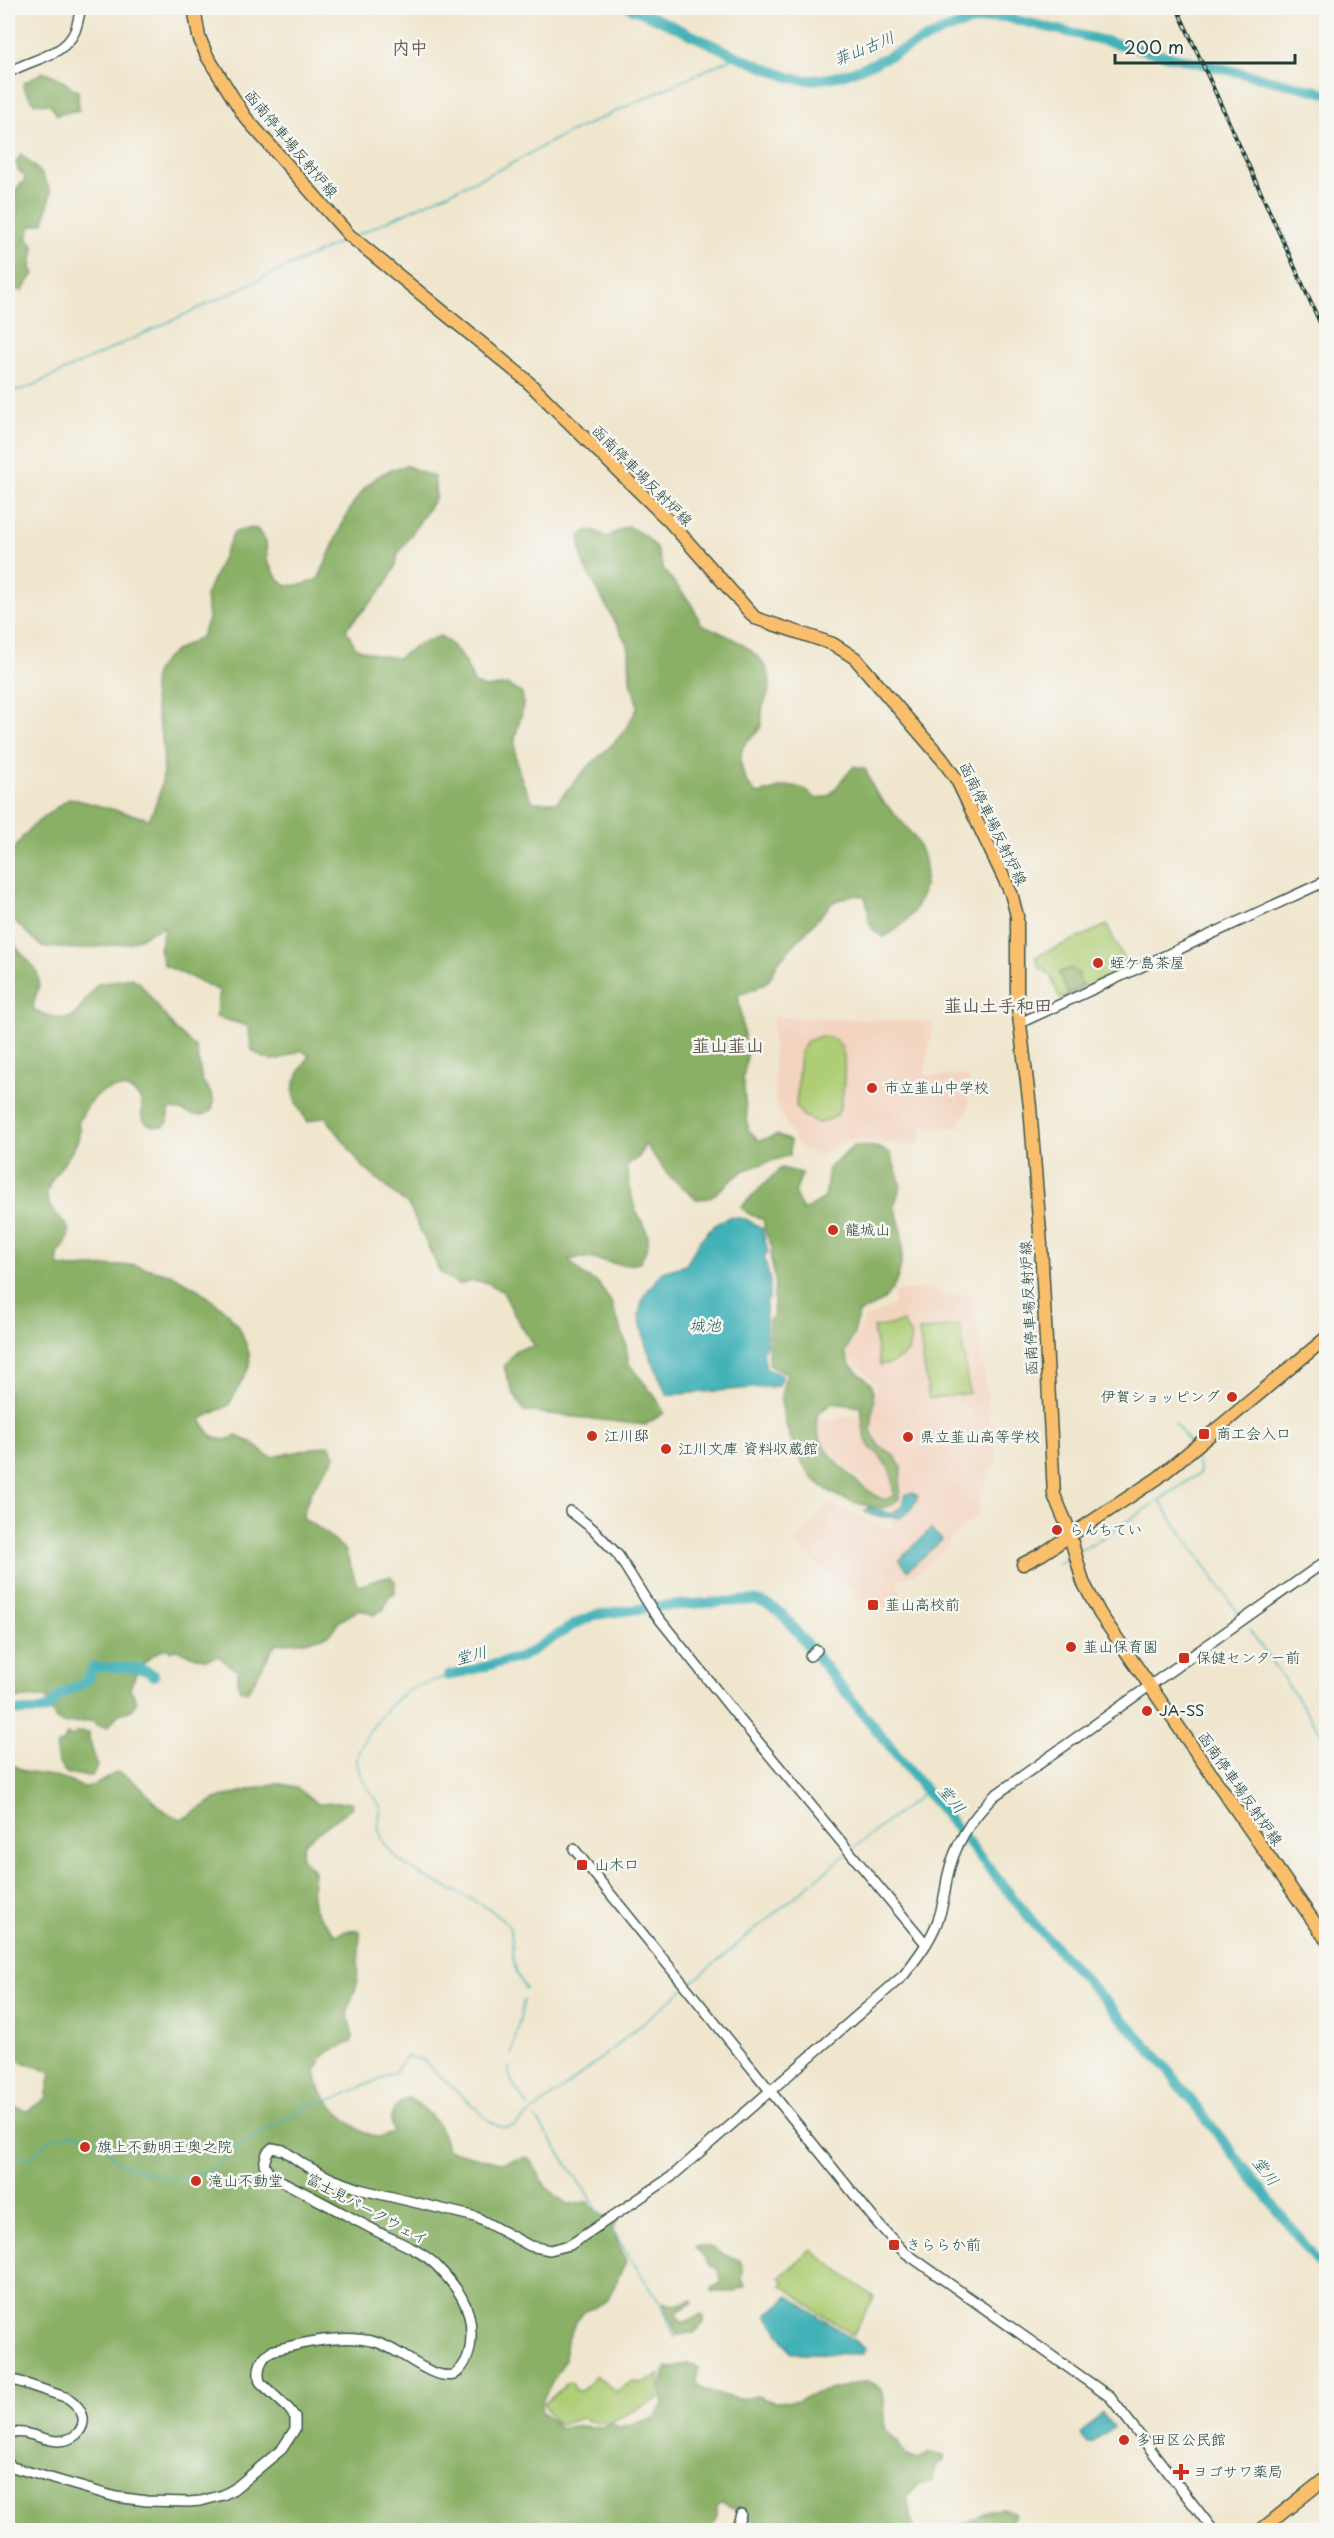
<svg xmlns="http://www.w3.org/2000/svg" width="1334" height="2538" viewBox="0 0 1334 2538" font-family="'Playpen Sans','Klee One',sans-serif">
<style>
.built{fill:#f3d4bf}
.green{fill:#aecd74;stroke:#668554;stroke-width:1.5}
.forest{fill:#8ab066;stroke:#54764d;stroke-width:1.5;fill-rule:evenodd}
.water{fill:#40b1b7;stroke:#307776;stroke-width:1.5}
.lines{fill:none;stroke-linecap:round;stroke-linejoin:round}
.stream{stroke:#40b1b7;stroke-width:1.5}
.river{stroke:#40b1b7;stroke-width:10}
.minor-casing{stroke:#3e564b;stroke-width:12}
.major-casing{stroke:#3e564b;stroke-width:15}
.minor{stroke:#fff;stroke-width:9}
.major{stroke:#f9bf6c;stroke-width:12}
.rail-casing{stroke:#1f3d34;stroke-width:4}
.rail{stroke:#f6f6f2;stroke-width:1.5;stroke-dasharray:4.5;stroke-linecap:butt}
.poi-dot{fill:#c8321e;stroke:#f6f6f2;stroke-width:2}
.labels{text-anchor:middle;stroke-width:5;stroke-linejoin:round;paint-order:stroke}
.street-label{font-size:15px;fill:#1f3d34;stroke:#f6f6f2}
.poi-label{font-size:15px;fill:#1f3d34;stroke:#f6f6f2;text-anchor:start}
.water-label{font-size:16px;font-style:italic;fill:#29605b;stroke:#f6f6f2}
.quarter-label{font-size:18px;font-weight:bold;fill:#685d53;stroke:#f6f6f2}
</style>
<rect width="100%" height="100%" fill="#f6f6f2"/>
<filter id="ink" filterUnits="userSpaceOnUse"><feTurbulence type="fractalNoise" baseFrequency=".0167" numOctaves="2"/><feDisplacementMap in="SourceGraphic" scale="12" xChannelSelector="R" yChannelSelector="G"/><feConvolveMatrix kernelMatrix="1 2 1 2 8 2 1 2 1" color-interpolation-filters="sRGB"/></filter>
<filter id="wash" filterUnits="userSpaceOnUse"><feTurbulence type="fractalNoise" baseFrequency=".008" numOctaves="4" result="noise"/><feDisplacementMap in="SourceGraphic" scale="24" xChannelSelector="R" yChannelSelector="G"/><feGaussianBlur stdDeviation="1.35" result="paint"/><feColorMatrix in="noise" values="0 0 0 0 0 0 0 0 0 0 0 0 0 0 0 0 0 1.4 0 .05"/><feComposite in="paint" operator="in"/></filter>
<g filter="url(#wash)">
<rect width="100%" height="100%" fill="#f0e6ce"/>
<g class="built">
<path d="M774,1016l159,6 -8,53 43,1 1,30 -3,7 -9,15 -35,-2 -2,18 -4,2 -71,-7 -26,17 -16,-7 -6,-6 -18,-31 -4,-13 -3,-82z"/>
<path d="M932,1288l11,7 29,-1 25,167 -7,9 -11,32v12l-30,26v4l-28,27 -23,9 5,26 -5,7 -46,-17 3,-8 -23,-11 -38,-33 35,-40 61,26 1,-22 -61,-56 -14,-30 58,-9 2,-28 -15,-18 -10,-6 -3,-8 17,-35 29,-13v-13z"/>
</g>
<g class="green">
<path d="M1107,925l21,43 -68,31 -11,-26 -2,1 -2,-5 -4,1 -6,-13z"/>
<path d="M821,1036c8,1 15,2 20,10 6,11 3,61 -5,70 -5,4 -12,5 -18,7l-16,-8 -6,-9 4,-54 7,-11z"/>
<path d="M903,1322l8,14 -3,16 -15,11 -13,2 -7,-37z"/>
<path d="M960,1325l9,68 -40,6 -10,-68z"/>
<path d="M811,2250l63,47 -21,38 -31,-20 -40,-30 3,-3 -5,-5z"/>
<path d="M659,2374v23l-3,3 -47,23 -16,-1 -11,-4 -22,7 -5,-3 -11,-18 25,-22 3,1 4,8 7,-1 13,-15 19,17 17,-10 11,1z"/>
</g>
<g class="forest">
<path d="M43,72l12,4 23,16 1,18 -22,5 -7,-11 -16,-1 -11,-16 1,-4z"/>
<path d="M21,154l20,19 10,19 -7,31 -13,3 -4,12 7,9 -3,21 3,6 -12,17 -5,-2 -8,3 -1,-66c23,-15 -6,-31 16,-44l1,-6 -6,-5 -3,-8z"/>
<path d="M407,466l27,11 2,20 -38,57c-3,30 -34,54 -52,75l10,19 21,7 21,3 21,-14 21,-8c18,11 27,28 34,47l11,5 23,-3 14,9c4,18 -5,29 -7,46 -1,22 7,44 18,62h24c10,-12 20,-24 31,-35 24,-23 35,-28 50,-61l-8,-25 -1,-33 -45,-83 -4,-18v-10l7,-6h8l12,6 21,-11 17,10 10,10 9,24 28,35 9,19c24,10 70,29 69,60 0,8 -4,14 -7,22 -2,7 0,16 -3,22 -3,7 -12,10 -16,17 -8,16 0,39 13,49 29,-6 35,-17 60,5l12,-3 25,-30 11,3c4,8 7,18 12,25 13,17 31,31 41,50 19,36 -1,76 -34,93 -24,-12 -10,-23 -20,-41l-12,-1 -19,7 -55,60 -9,18 -14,9 -17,6 9,61 -4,22 5,51 11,12 18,-6 13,6v14l-46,15 -34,28 -14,1 -26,-22 -25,-33 -6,13 -13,9c3,13 4,26 8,39 9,27 24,27 5,58 -27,7 -47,-11 -70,-3l14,15 15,8 13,19 14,38 4,24 27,34 8,15 -19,12 -121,-14 -11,-18 -9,-26 12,-17 19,-4 -16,-23 -16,-31 -15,-9 -17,-2 -12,4 -19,-13 -31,-66 -47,-40 -37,-50 -17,6c-22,-31 -17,-36 1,-66l-7,-6c-23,9 -29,17 -50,0l-4,-24 -32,-9 4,-26 -56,-26 -5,-16 6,-23 -36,17 -51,6 -36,-2 -34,-32c-1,-15 -3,-33 0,-48 6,-32 37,-51 62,-69l79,21c14,-27 17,-50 13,-81 -3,-16 -13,-49 -7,-64 9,-20 28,-28 46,-37l7,-18 -2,-24 28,-63 13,-4 10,1 9,13 1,19 9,15 10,10 19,-2 13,-5c22,-42 34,-107 89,-113z"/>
<path d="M8,931c3,6 6,11 9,17 8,12 22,18 22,35 0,10 -8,18 -5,27 48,20 38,2 64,-26l33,-6 8,4 36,47 21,19 6,32 9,13 3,9 -2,8c-14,12 -24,0 -40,-1l-4,2v11l-4,4c-7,1 -17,0 -21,-7 -4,-6 1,-12 -2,-18 -10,-19 -35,-15 -48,-2 -6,7 -11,16 -15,24 10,22 -30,50 -31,71 -1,28 41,25 11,60v12l15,2 61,-3 36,9 29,16 29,23 13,18 8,22 1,12 -21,40 -28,14c7,16 17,27 35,17l17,7 13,12 6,2 57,-12 6,11c-13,21 -30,38 -32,63l16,9 26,22 12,35c13,1 21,-9 34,-8l4,4v12l-6,3 -5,13 -10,6 -14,-6 -22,13 -9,13 -20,6 -33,3c-11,15 -17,31 -28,47l-8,-1 -3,-8 2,-12 -6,-2 -15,-12 -12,4 -30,-10 -5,1 -5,-3c-19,8 -29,21 -36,40l7,13 -5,9 -13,4 -12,13 -10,-2 -5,-4 -28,3 -8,-4 -9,-20 -4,-3 -35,2z"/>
<path d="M1070,968l9,6 1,8 3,3 -15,9 -9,-21z"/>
<path d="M854,1146l22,1 14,6 11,32 -7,21c11,26 13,67 -7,90 -7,9 -18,12 -28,17l-5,21 -9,19 5,12 22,20 2,17 -3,29 8,15 15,9 7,12 -2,32c-14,13 -20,9 -38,5 -43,-10 -62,-36 -74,-76 -2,-9 -5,-18 -6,-27 -1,-9 4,-19 6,-28l-17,-7 -2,-6 1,-40 4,-3 2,-38 -4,-20 1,-12 -8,-18v-9l-15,-6 -8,-7 40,-39 21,5 -7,21 8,17 22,-13 4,-30zM833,1403l28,4c2,13 1,25 7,37 2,5 6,6 10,10 13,16 16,20 15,42l-7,4 -8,-3c-23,-15 -70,-53 -60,-84z"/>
<path d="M78,1732l11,1v5l8,28 -5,10 -24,-2c-9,-7 -15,-19 -10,-30l5,-1 4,-9 5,2z"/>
<path d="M8,1762l17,10 33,5 27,11 12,-4 20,-12c29,10 38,42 66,47l32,-20 61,-16 20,4 22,17 33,-2 1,5 -48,36 -3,14 13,14c-4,38 -4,35 21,64l11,-4 13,-1 1,3 -3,51 -10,28 6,25 -2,5c-9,6 -23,6 -29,15 -2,4 -6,14 -6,18 -1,21 40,59 60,62 6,1 12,-2 17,-6 -6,-16 1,-25 15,-33 21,12 35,28 39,52l53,13 27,-6 4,4 15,26 21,17 22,-2 8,11 20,9 -4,5v5l13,29 -19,40 -23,11 -9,11 -10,24v13l-21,37 -3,9 1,6c7,3 11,12 18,17l13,-3 28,1 11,-3 7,3 36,-9 8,-14 -2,-18 4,-17 22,-5 11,3 -2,15 8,8 8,3 26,6 19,-3 16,6 25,-1 14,-7 55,-13c28,9 12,31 19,48 3,7 8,8 12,13 3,4 5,9 7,13l13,5 11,-8 15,3v5l-9,6 -2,15 -15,4 -11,13 7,32h-151l-21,-18 -21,-9 -4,4v9l-7,14h-702v-425l19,6 19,-12 5,-27 -43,-15z"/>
<path d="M699,2245l10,2 22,11 9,2 3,9 -1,10 4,7 -15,6h-19v-4l10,-6 -5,-14 -6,-2 -15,-19z"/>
<path d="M691,2300l2,2 -16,10v4l6,7 18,-9 3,3v6l-11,11 -16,1 -14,-32 12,2z"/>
<path d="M1003,2509l11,3 1,3 -6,9v6h-56l37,-20z"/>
</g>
<g class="water">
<path d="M729,1217l17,2 16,10 6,23 -4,4 6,25 -1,18 -3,3v43l-3,6 3,18 15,5v8l-3,4 -111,9 -21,-49 -7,-30 4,-19 19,-25 24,-7c11,-21 20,-38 43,-48z"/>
<path d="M912,1493l6,3 -7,14 -12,8 -25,-2 -9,-5 3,-4 24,7 10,-8 4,-12z"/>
<path d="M931,1529l11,11 -34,30 -9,-10z"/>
<path d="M789,2296l76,52 -2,6 -71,-1 -25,-38z"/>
<path d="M1102,2413l11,14 -22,16h-4l-7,-9z"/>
</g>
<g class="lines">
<g class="stream">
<path d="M959,16l3,7"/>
<path d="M357,235l150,-69 49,-27 180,-83"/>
<path d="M8,392l19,-4 320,-149"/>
<path d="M1174,1422l16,22"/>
<path d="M1160,1502l79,112"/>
<path d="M1080,1549l11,-4 109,-72 -5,-20"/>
<path d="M1057,1565l14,-9"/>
<path d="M1249,1629l77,111"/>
<path d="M448,1676c-14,5 -31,8 -43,17 -16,10 -50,51 -48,70 3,17 15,31 24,45 -1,6 -4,16 -2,22 14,51 98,59 128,94 7,8 4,25 6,35 2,11 7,21 13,30"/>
<path d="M851,1850l67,-52 7,-8"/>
<path d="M690,1984l155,-129"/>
<path d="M511,2056l13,-56"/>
<path d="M509,2067c-2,15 13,27 19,40"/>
<path d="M536,2118l67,99"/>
<path d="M8,2148l6,8 16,2 12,-13 11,-7 19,-4 13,2 21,11 11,15 53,18h9l34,-12 23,-20 75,-44 26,-6 58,-26 10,-15 16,2 70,63c8,5 13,7 23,4l69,-53 101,-84"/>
<path d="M607,2223l55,83 13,32"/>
</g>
<g class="river">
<path d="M630,8c43,16 83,39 126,56 15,6 32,15 48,16 68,2 129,-62 200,-63l322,76"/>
<path d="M448,1676l74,-19 53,-33 20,-9 66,-9 93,-6 13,4 15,10 255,313 122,132 167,213"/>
<path d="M8,1711h33l8,-3 11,-13 27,-14 6,-14c14,1 52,-3 61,9"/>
</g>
</g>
</g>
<g filter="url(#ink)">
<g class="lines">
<g class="minor-casing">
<g id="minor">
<path d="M8,73c21,-14 56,-16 67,-42 3,-8 4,-16 6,-23"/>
<path d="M1020,1023l306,-142"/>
<path d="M570,1511l23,18 25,26 35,56 84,105 189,228"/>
<path d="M810,1656l7,-6"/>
<path d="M574,1849l305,376 24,26 207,146 103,133"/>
<path d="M8,2378l60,20c7,5 13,11 15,19 1,7 -1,12 -6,17 -22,19 -46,-8 -69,0"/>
<path d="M8,2463l4,4 104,30 31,4 42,1 12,-1 22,-6 11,-6 48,-40 13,-20v-12l-6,-8 -29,-27c-3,-12 0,-23 11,-31 32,-8 71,-18 104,-9 27,7 54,38 79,33 13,-10 17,-23 17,-40 1,-30 -15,-49 -35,-70 -14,-14 -38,-23 -56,-32 -36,-19 -72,-39 -109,-57l-7,-12 3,-11 5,-5 11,2 20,14 29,15 31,11 113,27 54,29 20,4 20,-5 101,-68 233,-202c13,-17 27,-35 34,-55 5,-13 7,-27 9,-41 7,-34 23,-59 47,-83l332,-235"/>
<path d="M736,2530l5,-16"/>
</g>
</g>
<g class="major-casing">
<g id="major">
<path d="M194,8l5,29 8,19 38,61 104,118 175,143 146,144 85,96 78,26 22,14 87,101 15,21 54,113 6,23v83l13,108 11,138 13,250 13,30 16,57 17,32 226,325"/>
<path d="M1023,1564l19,-10 116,-76 168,-140"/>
<path d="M1261,2530l65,-52"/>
</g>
</g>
<use href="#minor" class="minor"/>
<use href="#major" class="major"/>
<g class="rail-casing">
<path id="rail" d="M1177,8l149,328"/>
</g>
<use href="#rail" class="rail"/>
</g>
</g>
<g class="poi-dot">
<circle cx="1098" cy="963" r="6"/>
<circle cx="872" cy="1088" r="6"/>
<circle cx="833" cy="1230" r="6"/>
<circle cx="1232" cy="1397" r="6"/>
<rect x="1198" y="1428" width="12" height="12" rx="3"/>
<circle cx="592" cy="1436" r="6"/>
<circle cx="908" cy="1437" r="6"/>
<circle cx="666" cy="1449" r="6"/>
<circle cx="1057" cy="1530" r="6"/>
<rect x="867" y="1599" width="12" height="12" rx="3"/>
<circle cx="1071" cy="1647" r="6"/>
<rect x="1178" y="1652" width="12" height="12" rx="3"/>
<circle cx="1147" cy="1711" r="6"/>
<rect x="576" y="1859" width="12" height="12" rx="3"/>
<circle cx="85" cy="2147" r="6"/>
<circle cx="196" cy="2181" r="6"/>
<rect x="888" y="2239" width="12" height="12" rx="3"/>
<circle cx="1124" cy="2440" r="6"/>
<path d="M1178 2463h6v6h6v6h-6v6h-6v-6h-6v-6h6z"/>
</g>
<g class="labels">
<g class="street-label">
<text transform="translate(291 144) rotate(50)" y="5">函南停車場反射炉線</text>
<text transform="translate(642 476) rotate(45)" y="5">函南停車場反射炉線</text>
<text transform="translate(993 824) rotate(64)" y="5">函南停車場反射炉線</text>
<text transform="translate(1029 1308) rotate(-93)" y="5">函南停車場反射炉線</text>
<text transform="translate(1240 1789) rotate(55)" y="5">函南停車場反射炉線</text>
<text transform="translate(367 2209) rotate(28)" y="5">富士見パークウェイ</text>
</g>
<g class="poi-label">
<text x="1110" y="968">蛭ケ島茶屋</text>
<text x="884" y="1093">市立韮山中学校</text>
<text x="845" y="1235">龍城山</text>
<text x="1220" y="1402" text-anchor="end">伊賀ショッピング</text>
<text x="1216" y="1439">商工会入口</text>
<text x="604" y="1441">江川邸</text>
<text x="920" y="1442">県立韮山高等学校</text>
<text x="678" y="1454">江川文庫 資料収蔵館</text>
<text x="1069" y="1535">らんちてい</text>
<text x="885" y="1610">韮山高校前</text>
<text x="1083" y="1652">韮山保育園</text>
<text x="1196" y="1663">保健センター前</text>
<text x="1159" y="1716">JA-SS</text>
<text x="594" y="1870">山木口</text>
<text x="97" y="2152">旗上不動明王奥之院</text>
<text x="208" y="2186">滝山不動堂</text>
<text x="906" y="2250">きららか前</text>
<text x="1136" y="2445">多田区公民館</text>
<text x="1193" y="2477">ヨゴサワ薬局</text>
</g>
<g class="water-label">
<text transform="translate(864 48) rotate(-22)" y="6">菲山古川</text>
<text x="705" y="1331">城池</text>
<text transform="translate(471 1655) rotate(-14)" y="6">堂川</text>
<text transform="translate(952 1799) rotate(50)" y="6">堂川</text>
<text transform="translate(1266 2171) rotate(52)" y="6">堂川</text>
</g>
<g class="quarter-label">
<text x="410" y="54">内中</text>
<text x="998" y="1012">韮山土手和田</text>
<text x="728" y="1052">韮山韮山</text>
</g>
</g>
<rect width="1334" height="2538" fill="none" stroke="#f6f6f2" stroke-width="30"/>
<path d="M1115 54v9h180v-9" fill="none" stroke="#1f3d34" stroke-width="3"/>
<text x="1124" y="54" font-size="18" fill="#1f3d34" stroke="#f6f6f2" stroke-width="4.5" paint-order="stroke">200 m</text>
</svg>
